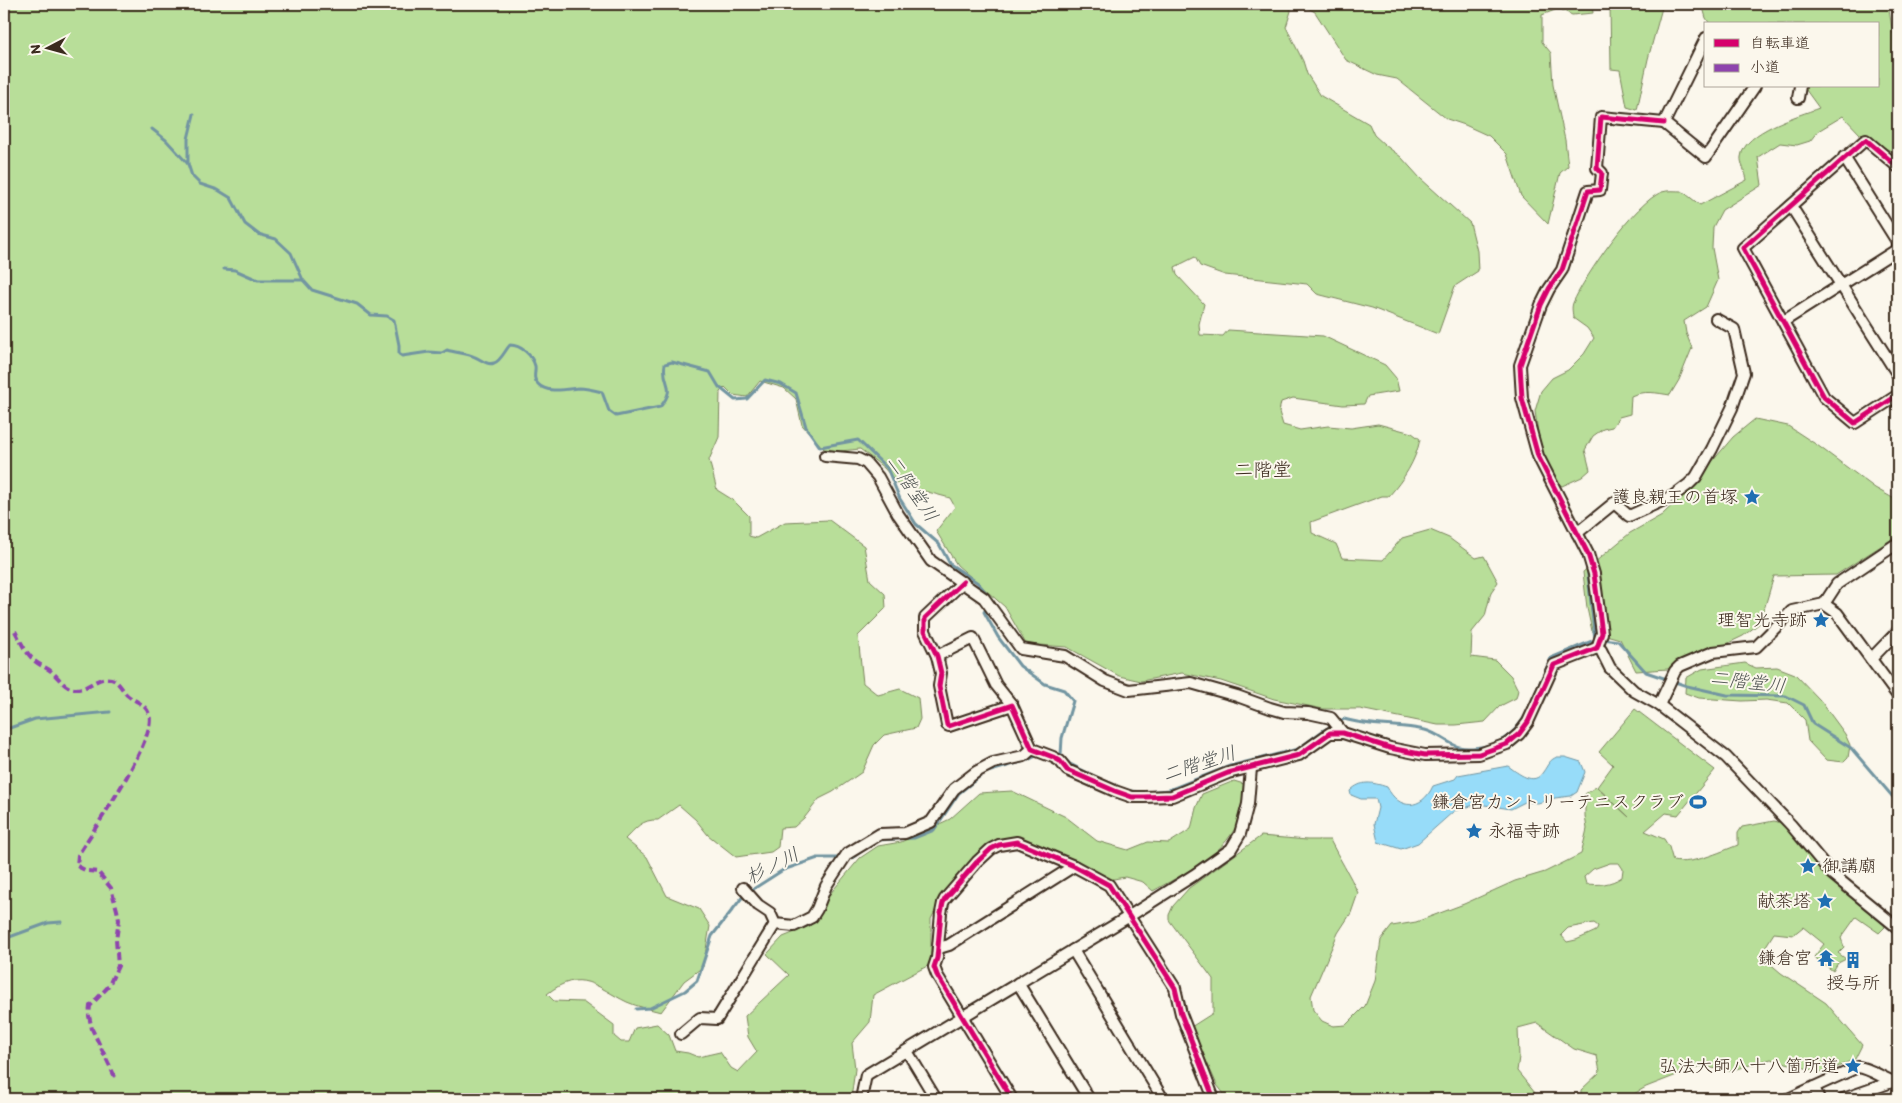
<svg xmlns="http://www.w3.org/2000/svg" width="1902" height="1103" viewBox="0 0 1902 1103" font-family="Itim,'Klee One',sans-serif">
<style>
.green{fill:#b8de99;stroke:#7a845c;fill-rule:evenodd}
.water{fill:#97dcf9;stroke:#7295a1}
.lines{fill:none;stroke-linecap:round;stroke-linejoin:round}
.stream{stroke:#7295a1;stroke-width:3}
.street-casing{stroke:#3b2a1e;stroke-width:14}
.street{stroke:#fbf7ec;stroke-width:10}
.quiet{stroke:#8e44ad;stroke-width:4;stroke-dasharray:8 4;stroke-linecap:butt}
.cycleway-casing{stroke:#fbf7ec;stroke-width:8}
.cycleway{stroke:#d6006c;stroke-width:5}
.labels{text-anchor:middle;stroke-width:4;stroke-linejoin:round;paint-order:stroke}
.poi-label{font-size:18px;fill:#3b2a1e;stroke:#fbf7ec;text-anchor:end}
.neighbourhood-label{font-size:19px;fill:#3b2a1e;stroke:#fbf7ec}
.water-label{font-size:19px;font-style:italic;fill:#525655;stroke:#fbf7ec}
</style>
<rect width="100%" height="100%" fill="#fbf7ec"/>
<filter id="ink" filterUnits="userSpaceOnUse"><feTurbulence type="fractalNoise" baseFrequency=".02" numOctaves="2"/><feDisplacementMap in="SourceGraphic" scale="10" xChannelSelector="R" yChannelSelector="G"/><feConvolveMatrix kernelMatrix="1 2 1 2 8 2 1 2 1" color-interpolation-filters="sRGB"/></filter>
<g filter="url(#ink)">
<g class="green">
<path d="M4,4h1286l1,7 -5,16 17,34 4,13 14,22 48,28 5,11 11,10 16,12 19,21 50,45 7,28 1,20 -23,15 -17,48 -66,-26 -55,-14 -10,-10 -82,-9 -25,-9 -5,-9 -20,10 2,8 27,29 -5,20 1,11 23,1 5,-6 95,6 62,29 11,13 3,13 -31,5 -4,8 -21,1 -50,-7 -12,4 -2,10 4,13 17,5 28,-4 23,2 27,-4 34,9 8,6c-4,22 -17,41 -31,57h-7l-71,26 1,11 24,11 6,14 41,2 19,-22 28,-8 19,8 27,20 8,-2 14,26 -7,10 -6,24 -13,16 -1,25 24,3 16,16 7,14 -2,8 -16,8 -15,16 -29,3h-18l-78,-16h-37l-49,-10 -53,-18 -39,-8 -41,8 -22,-5 -52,-29 -41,-3 -21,-37 -48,-42 -21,-34 19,-24 -5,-9 -52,-14 -14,-16 -24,-19 -20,2 -16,-2 -22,-24 -6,-26 -12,-11 -24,-7 -13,16 -14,-2 -8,-8 -5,5 -1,45 -10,23 8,30 16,10 16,16v20l7,2 29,-16 44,-2 35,26 6,34 15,14 1,14 -28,28 5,47 15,12 22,-6 18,9 2,21 -4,9 -32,7 -10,10 -12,27 -29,20 -14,7 -14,18 -11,10 -14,1 -2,19 -7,5 -35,5 -28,-22 -12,-15 -17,-15 -21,15c-16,-1 -22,8 -33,19l22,18 20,39 32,13 11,17 -7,41 -19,14 -23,31c-11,-3 -23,-5 -34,-10 -31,-15 -46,-35 -80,-8l7,7 29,1 31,23v11l7,6h8l6,-14 22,-4 12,11 6,16 13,2 10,4 22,-5 11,16 7,4 19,-20 -9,-15 -3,-21 44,-41 -22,-21 16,-17 27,-11 19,-31 31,-37 18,-12 23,-4 49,-23 29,-26 33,-2 54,26 31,24 31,9 20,-8 21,1 22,-14 5,-21 6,-14 32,-13 13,4c-2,15 -5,32 -13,45 -17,29 -53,45 -81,61l-10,-9 -18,-5 -17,3 -88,-39 -44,18 -28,27 -17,33v45l-58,31 -3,27 -18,21 3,26 -4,30h-847z"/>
<path d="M1301,4h255l-1,6 -13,5v27l9,11 2,32 12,55 3,26 -8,7 -12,51 -27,-28 -14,-42 -18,-18 -24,-11 -18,-6 -50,-40 -20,-4 -31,-15 -31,-48z"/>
<path d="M1562,4h30l1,9 -21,2 -10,-5z"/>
<path d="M1610,4h53l-15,55 -11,51 -10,-3 -7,-37 -9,-1z"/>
<path d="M1702,4h186l5,30 5,2v119l-38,-21 -17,-18 -25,15 -8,10 -13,4 -17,-2 -22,14 4,28 -40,25 -9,17 -1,21 6,32 -12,27 -22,14 2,12 6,15 -13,32 -9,15c-13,-2 -26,-5 -39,1l-1,18 -11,3 -7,10 -9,2 -10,7 -8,14 5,20 -8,7 -20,9 -12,-9 -11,-37 -4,-29 6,-20 11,-13 16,-8 16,-16 10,-16 -7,-10 -14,-10c0,-4 -2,-10 0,-15 11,-26 63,-102 89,-111 6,-2 14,-1 20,-1l18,14 47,-25c-1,-7 -7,-17 -6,-23 3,-26 57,-41 78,-49l-16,-22h75v-62h-168l-4,-6z"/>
<path d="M1755,419l33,7 29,19 58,43 23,13v34l-62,40 -62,1 -14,47 -17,13 -23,11 -23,6 -29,16 -32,2 -16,-32 -28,-8 -5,-23 -4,-36 47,-39 32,-18 27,-26 44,-52z"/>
<path d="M1745,663l11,5 21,-1 18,7 25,26 25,34 5,11 -2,13 -4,4 -18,-2 -18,-19 -3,-21 -17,-17 -22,-3 -24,1 -43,-3 -14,-5 1,-15 16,-9z"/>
<path d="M1635,709l80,61 -37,45 -12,-2 -21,18 19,8 5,8 4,14c19,4 47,-9 65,-16v-12l4,-6 32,-6 13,3 17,20 7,15 69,58 5,10 -6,6 -23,-16 -15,21 3,9 -6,6 8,6 -8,4 -5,8 -19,-14 10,-13 -21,-17 -10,8 -19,-2 -10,16 3,12 14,12 45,30 36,42 -7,14 -31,14 -53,-14 -42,12 -29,-5 -54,21 -21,12h-44v-9l19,-18 -3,-16 -23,-7 -37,-26 -19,5 1,29 -2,14 23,28h-312l-11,-14 -26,-58 22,-14v-34l-44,-59v-5l4,-9 16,-18 72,-52 46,4h23c9,18 20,35 28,53l-7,20 -13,20 -27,63 2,14 9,11 11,5 13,-1 19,-19 10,-25 6,-41 11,-14 24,-4 48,-18 51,-23 30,-9 36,-18 6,-25 -2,-13v-22l11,-7 33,30 -32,-30 16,-22 -14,-13zM1610,863h9l4,6 -1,8c-12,8 -23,8 -36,7l-2,-7 9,-8zM1594,923l4,3 -2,5 -20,9 -9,2 -6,-7 7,-7z"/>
</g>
<path class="water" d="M1557,757h8l16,5 4,10 -8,20 -6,4 -16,2 -17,5 -13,-1 -14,7 -33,-5 -24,7 -36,32 -17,6 -23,-7 -4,-18 4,-16 -2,-9h-15l-10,-4 -1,-4c11,-11 22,-9 37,-4 12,24 35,23 46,-1l22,-7 3,-4 50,-9c10,7 26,21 35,6 5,-7 6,-12 14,-15z"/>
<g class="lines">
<g class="stream">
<path d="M152,129l14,11 22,24 4,12 8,8 18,6 13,8 14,26 13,10 18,5 15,14 12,27 9,10 45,14 14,11 16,1 7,4 5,25v9l3,2 27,-4 13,1 5,-3c9,3 20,3 28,7 6,2 12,9 19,6 7,-2 11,-13 16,-18 11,0 22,10 25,21 1,6 -3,12 3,18 9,10 29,5 41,4 7,0 15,2 23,4l7,19 7,5 44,-9c18,-21 1,-23 5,-43l7,-2 38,10 9,15 16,13 12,-1 18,-19 16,4 15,9 10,34 14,20 38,-7 29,28 13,31 16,25 23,20 11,20 28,19 14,17 -8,12 14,25 22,29 25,18 19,6 9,11 -11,37 -1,17"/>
<path d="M188,164v-25l6,-25"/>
<path d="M224,269l11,1 23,10h45"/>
<path d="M1587,566l8,74"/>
<path d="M1603,639l15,2 28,31 41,14 40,9 59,1 18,9 9,19 38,24 47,55"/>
<path d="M1535,694l16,-36 46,-19"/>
<path d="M4,730l31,-11 75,-7"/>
<path d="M1496,743c16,-7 25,-19 33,-34"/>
<path d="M1055,753l6,2 9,9 38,19"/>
<path d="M1128,791l18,1 23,-2 61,-24 68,-17 26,-19 20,-11c27,8 54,5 81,11 13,3 25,15 34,17 10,3 22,0 31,-2"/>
<path d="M878,840l36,-2 20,-8 25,-37 25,-20 44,-13 10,-5"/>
<path d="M1808,853l18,21"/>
<path d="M847,858h5l17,-12"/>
<path d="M1833,881l65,54"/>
<path d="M4,939l44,-16 13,-1"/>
<path d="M636,1009l14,-1 35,-17 12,-10 15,-45 32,-41 39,-25 35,-12h22"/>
</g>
<g class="street-casing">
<g id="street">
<path d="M1706,38l-42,85 42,34 49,-71"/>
<path d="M1798,98l2,-12"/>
<path d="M1844,157l54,86"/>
<path d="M1898,167l-32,-27 -2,1 -121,107 81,149 31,26 43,-28"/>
<path d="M1791,206l107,169"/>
<path d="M1784,321l114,-72"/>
<path d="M825,456l33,3 8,4 12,14 20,37 33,47 53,37 37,51 44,7 40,25 24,9 62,-7 46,13 33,12 14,4 24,1 23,5 12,15"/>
<path d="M1577,533l37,-30 15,13 44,-20 16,-12 7,-7 16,-28 20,-41 12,-35 -10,-44 -18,-10"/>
<path d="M963,582l-38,36v13l12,25 4,17 -2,13 8,39 2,1 63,-21 20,44 21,8 7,4 7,9 48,21 17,6h12l28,-1 56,-23 71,-18 31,-22h13l47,15 35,7 54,-1 28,-10 12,-10 9,-12 26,-57 43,-17"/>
<path d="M1824,604l13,9 61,83"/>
<path d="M1597,648l5,-15 -8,-59 -6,-20 -50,-98 -16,-58 -2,-33 21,-60 8,-16 13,-19 26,-79 12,-1 2,-17 -5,-5 4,-51 63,6"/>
<path d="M1597,648l4,2 9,18 24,23 25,14 67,52 65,68 41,49 66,54"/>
<path d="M937,656l36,-18 23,47 16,20"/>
<path d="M1871,659l27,-28"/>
<path d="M1659,705l16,-34 5,-5 33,-14 43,-5 36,-36 32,-7 13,-20 58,-39"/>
<path d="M743,888l15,17 12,8 5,11 19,2 18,-9 5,-8 9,-23 21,-32 33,-20 25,-1 26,-11 23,-33 22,-17 17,-9 31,-7 8,-7"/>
<path d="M939,948l10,-3 125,-79"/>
<path d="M1073,950l90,149"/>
<path d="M1018,983l71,116"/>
<path d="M681,1034l19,-16 17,1 58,-95"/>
<path d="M907,1051l29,48"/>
<path d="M861,1099l5,-24 262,-158 66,-42 37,-26 9,-15 8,-30 3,-36"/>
<path d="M1012,1099l-75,-124 -3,-8 3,-9 4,-45 2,-10 2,-4 32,-37 14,-13 8,-4 18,-3 57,24 35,19 66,103 6,26 33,85"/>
<path d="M1788,1099l26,-12"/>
<path d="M1819,1099l-5,-12 44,-20c15,2 26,13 40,16"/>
<path d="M1843,1099l49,-17"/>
</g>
</g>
<use href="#street" class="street"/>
<g class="quiet">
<path d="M4,612l4,16"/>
<path d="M15,631c6,11 11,23 21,31 5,4 12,6 16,10 11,10 14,20 31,16 9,-3 17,-12 28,-9 8,2 11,11 16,16 8,7 18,8 22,19 9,24 -57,118 -71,141l-1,11 10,5 11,1 13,16 6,22 2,10 -3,20 2,26 -10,21 -18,19 -1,10 3,13 24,50"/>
<path d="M131,1099v-1"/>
</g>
<g class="cycleway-casing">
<g id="cycleway">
<path d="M1898,167l-32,-27 -2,1 -121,107 81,149 31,26 43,-28"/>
<path d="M963,582l-38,36v13l12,25 4,17 -2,13 8,39 2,1 63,-21 20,44 21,8 7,4 7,9 48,21 17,6h12l28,-1 56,-23 71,-18 31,-22h13l47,15 35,7 54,-1 28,-10 12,-10 9,-12 26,-57 43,-17 5,-15 -8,-59 -6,-20 -50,-98 -16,-58 -2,-33 21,-60 8,-16 13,-19 26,-79 12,-1 2,-17 -5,-5 4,-51 63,6"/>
<path d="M1012,1099l-75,-124 -3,-8 3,-9 4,-45 2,-10 2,-4 32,-37 14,-13 8,-4 18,-3 57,24 35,19 66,103 6,26 33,85"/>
</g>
</g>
<use href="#cycleway" class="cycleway"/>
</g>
</g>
<defs>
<g id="sight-bare" transform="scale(1.35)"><path d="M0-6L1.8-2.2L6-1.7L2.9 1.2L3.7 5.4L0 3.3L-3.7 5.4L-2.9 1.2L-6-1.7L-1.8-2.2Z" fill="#1f6fb2" stroke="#fbf7ec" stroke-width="2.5" paint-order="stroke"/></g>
<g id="stadium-bare" transform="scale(1.35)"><path d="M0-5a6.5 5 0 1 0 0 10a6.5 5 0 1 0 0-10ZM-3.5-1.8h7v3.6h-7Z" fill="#1f6fb2" stroke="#fbf7ec" stroke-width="2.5" paint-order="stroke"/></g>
<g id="temple-bare" transform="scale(1.35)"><path d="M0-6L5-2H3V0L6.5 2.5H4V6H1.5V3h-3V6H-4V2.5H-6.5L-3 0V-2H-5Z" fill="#1f6fb2" stroke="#fbf7ec" stroke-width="2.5" paint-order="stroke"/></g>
<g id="building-bare" transform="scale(1.35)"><path d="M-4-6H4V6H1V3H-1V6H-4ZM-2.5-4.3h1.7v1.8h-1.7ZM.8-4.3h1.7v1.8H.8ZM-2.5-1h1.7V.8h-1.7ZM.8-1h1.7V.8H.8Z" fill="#1f6fb2" stroke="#fbf7ec" stroke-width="2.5" paint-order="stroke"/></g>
</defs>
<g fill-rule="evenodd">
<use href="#sight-bare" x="1752" y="497"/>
<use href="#sight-bare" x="1821" y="620"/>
<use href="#stadium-bare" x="1698" y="802"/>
<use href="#sight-bare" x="1474" y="831"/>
<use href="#sight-bare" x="1808" y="866"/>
<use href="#sight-bare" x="1825" y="901"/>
<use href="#temple-bare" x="1826" y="958"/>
<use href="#building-bare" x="1853" y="960"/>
<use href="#sight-bare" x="1853" y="1066"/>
</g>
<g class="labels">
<g class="poi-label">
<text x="1738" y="503">護良親王の首塚</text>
<text x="1807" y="626">理智光寺跡</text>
<text x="1684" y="808">鎌倉宮カントリーテニスクラブ</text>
<text x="1488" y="837" text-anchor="start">永福寺跡</text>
<text x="1822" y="872" text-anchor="start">御講廟</text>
<text x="1811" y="907">献茶塔</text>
<text x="1812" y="964">鎌倉宮</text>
<text x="1853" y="989" text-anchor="middle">授与所</text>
<text x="1839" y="1072">弘法大師八十八箇所道</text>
</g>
<g class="neighbourhood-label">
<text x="1263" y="476">二階堂</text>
</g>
<g class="water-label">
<text transform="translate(913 488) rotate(56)" y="7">二階堂川</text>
<text transform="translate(1748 681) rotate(7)" y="7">二階堂川</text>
<text transform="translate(1199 763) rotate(-18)" y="7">二階堂川</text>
<text transform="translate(772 865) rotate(-27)" y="7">杉ノ川</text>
</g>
</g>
<rect width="1902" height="1103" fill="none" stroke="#fbf7ec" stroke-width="20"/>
<rect x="10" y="10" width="1882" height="1083" fill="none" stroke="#3b2a1e" stroke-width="2" filter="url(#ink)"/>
<rect x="1704" y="22" width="175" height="65" fill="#fbf7ec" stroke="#aea59a"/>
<rect x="1714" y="39" width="25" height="8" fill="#d6006c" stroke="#aea59a"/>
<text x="1750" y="48" font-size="15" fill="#3b2a1e">自転車道</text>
<rect x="1714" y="64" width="25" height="8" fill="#8e44ad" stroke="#aea59a"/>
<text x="1750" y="72" font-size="15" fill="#3b2a1e">小道</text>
<g transform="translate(48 48) rotate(264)" stroke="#fbf7ec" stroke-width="4" paint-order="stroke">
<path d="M0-4L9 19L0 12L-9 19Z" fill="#3b2a1e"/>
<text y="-8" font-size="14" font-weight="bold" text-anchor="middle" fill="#3b2a1e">N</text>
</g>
</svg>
